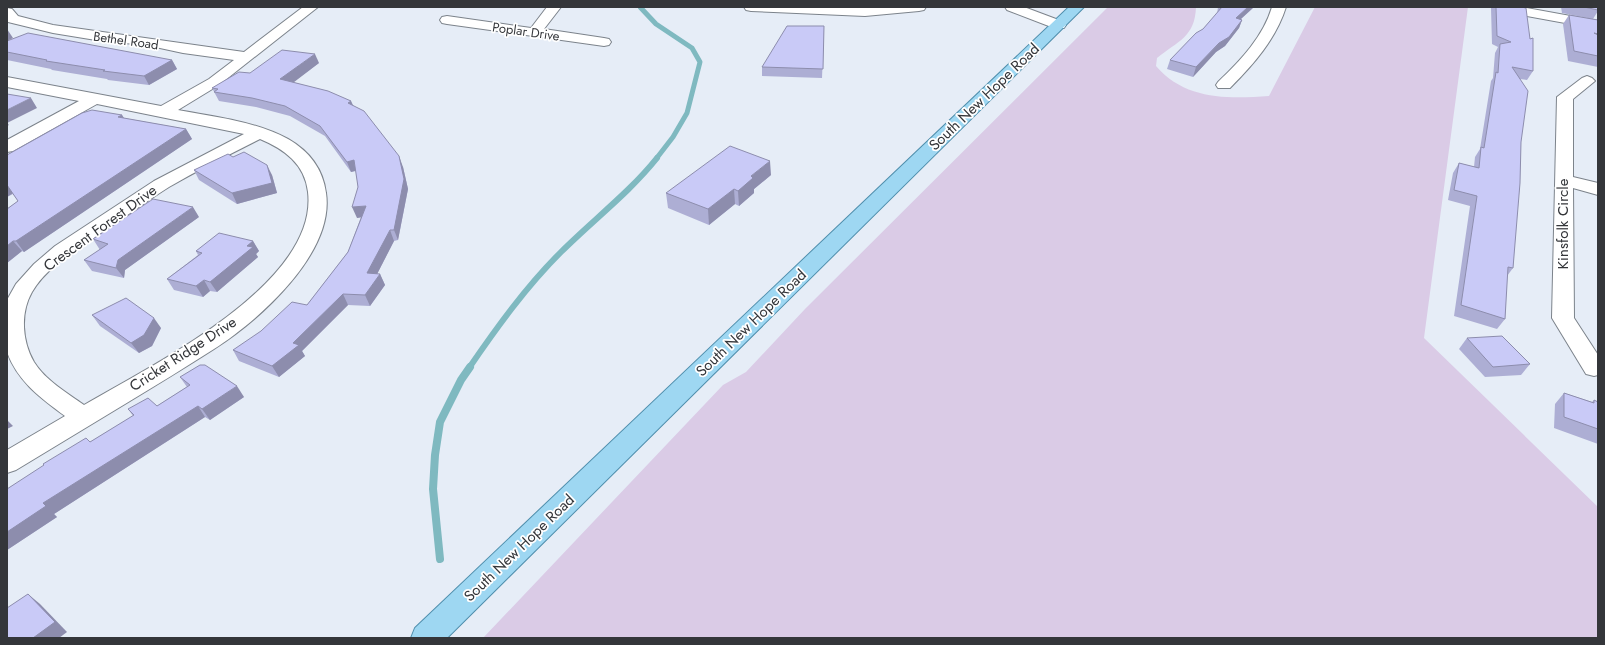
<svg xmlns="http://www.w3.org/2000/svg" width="1605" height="645" viewBox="0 0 1605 645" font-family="Jost,sans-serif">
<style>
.green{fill:#dacbe6}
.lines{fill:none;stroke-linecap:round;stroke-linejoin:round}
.stream-far2{stroke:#7fb9c0;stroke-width:5}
.stream-far1{stroke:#7fb9c0;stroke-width:6}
.stream{stroke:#7fb9c0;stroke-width:8}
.minor-casing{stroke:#7c838b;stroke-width:2}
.major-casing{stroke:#4f8eac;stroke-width:2}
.minor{fill:#fff;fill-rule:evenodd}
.major{fill:#9ed7f2;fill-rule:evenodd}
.wall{fill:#adaed4}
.shaded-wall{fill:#8d8dad}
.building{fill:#c9caf7;stroke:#8d8dad}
.labels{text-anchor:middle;stroke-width:3.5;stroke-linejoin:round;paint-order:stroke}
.far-street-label{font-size:13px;fill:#34363a;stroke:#fff}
.street-label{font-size:15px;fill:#34363a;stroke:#fff}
</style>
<rect width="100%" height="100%" fill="#e6edf7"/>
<path class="green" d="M1108,7h88c-1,30 -18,34 -39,51l-1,8c29,34 72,33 113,30l46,-89h153l-44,331 174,169v131h-1115l240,-253 23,-13 59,-63z"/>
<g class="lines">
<path class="stream-far2" d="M640,7l16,17 36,24 8,14 -13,51 -14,24 -17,22"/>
<path class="stream-far1" d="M469,368c28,-41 57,-81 92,-116 32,-32 68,-59 96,-94"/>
<path class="stream" d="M440,559l-7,-70 2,-34 5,-33 21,-42 9,-13"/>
<g class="minor-casing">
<g id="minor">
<path d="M303,7h15l-99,78 -41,25c37,7 77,11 110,29 21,12 35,30 38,54 9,60 -67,127 -112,156 -28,18 -56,35 -84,52 -38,23 -76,46 -114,69l-9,3v-23l58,-34c-24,-18 -47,-34 -58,-64v-52l9,-16 18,-20 21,-18 99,-65 90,-47 -147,-30 -84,47 -6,1v-12l72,-39 -72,-14v-10l154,29 48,-27 25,-19 -51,-7 -37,-8 -44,-4 -49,-8 -45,-11 -1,-14 5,1 6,7 35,9 191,27zM260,139c24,10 45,25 48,53 11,92 -158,174 -224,213 -17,-12 -39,-25 -50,-43 -12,-21 -14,-49 -2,-70 15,-26 45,-42 69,-59 23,-15 44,-31 68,-46 29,-17 60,-32 91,-48z"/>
<path d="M547,7h14l-17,22 60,9 5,1 2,3 -2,3 -5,1 -157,-22 -5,-1 -2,-3 2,-3 5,-1 84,12z"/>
<path d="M744,7h182l-2,3 -5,1 -54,5 -114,-5 -5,-1z"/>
<path d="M1005,7h19l40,15 2,3 -2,3h-10l-47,-18z"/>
<path d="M1272,7h14c-10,32 -33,58 -56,81h-12l-2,-3 2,-3c23,-22 45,-45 54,-75z"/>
<path d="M1492,7h29l77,14v8l-99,-18 -5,-1z"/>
<path d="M1587,76l5,2 3,3 -22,18v78l25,6v12l-25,-7 1,130 24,37v20l-4,1 -8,-2 -34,-56 5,-221 25,-19z"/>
</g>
</g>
<g class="major-casing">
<path id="major" d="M1069,7h15l-637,631h-36l4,-10z"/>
</g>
<use href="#minor" class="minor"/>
<use href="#major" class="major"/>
</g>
<g class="wall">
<path d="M1218,7h36l-13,12 1,1 -3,8 -14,18 -9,6 -23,25 -26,-8 3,-9 33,-31 14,-15z"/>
<path d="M1491,7h30l12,64 -6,9 -7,-1 1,63 -8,126 -6,8 -2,43 -8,10 -43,-13 16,-110 -22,-6 5,-27 6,-10 15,4 1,-10 5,-8 11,-68 2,-3 2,-25 3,-6 -6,-3 -1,-36z"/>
<path d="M1561,7h37v4l-5,8 -31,-6z"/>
<path d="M1569,15l29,5v47l-30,-6 -5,-37z"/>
<path d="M824,26l-2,52 -60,-2v-9z"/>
<path d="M7,41l165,19 5,9 -28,16 -41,-5 -1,-1 -55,-9 -1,-1 -44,-9z"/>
<path d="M319,63l-26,19 58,19 2,4 50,62 5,22 -10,51 -4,1 -17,33h3l5,11 -15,21 -22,-1 -46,46 3,5 -26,21 -40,-16 -6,-11 74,-45 41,-53 13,-35 -4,1 1,-31 -2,-16 -5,1 -26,-36 -35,-20 -34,-9 -37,-6 -7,-13 38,-15z"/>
<path d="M122,115l2,3 62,11 6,10 -168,113 -2,-1 -15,12v-54l11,-8 -5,-7 -6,3v-42z"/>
<path d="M233,157l39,18 5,18 -40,11 -38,-24 -5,-10z"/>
<path d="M771,175l-17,14v4l-15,13 -4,-2 -26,21 -41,-17 -2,-15z"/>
<path d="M199,217l-74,53 -1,8 -32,-7 -8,-11 16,-10 -7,-11z"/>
<path d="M253,241l6,10 -3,3 2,3 -41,35 -7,-1 -7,6 -29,-7 -7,-11 31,-24 -2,-4z"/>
<path d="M92,315l69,13 -9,18 -13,7 -39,-27z"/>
<path d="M1467,338l63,26 -9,11 -36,2 -26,-28z"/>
<path d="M180,377l64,20 -34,23 -5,-3 -151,97 3,3 -50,33v-61l83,-47 43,-26 -5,-7 29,-3 30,-19z"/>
<path d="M1564,393l28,9 2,-2 4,2v42l-44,-16 1,-24z"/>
</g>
<g class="shaded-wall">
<path d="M1248,7h6l-22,20 4,-9z"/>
<path d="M1242,20l-3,8 -14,18 -9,6 -23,25 3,-10z"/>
<path d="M7,29l6,9 -6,3z"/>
<path d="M315,54l4,9 -34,26 -5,-10z"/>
<path d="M172,60l5,9 -28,16 -5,-9z"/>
<path d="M31,98l6,10 -30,15 2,2 -2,1v-16z"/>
<path d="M351,101l4,10 -7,-8z"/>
<path d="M122,115l6,10 -10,-8z"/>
<path d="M186,129l6,10 -168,113 -8,-11z"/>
<path d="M399,156l4,11 5,22 -10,51 -4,-10z"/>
<path d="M354,160l4,10 -7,2 -4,-10z"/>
<path d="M770,161l1,14 -17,14v4l-15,13 -1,-15 13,-15z"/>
<path d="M267,165l5,10 5,18 -40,11 -5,-11z"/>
<path d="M7,185l6,8 -6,4z"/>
<path d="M734,189l1,15 -26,21 -1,-16z"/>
<path d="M366,206l4,10 -13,2 -5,-11z"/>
<path d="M193,207l6,10 -74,53 -1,8 -8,-10 2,-8z"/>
<path d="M390,230l4,11 -22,43 -5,-11z"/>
<path d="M13,241l9,10 -15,12v-17z"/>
<path d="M253,241l6,10 -3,3 2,3 -41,35 -7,-10 37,-36z"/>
<path d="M380,274l5,11 -15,21 -5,-11z"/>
<path d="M204,280l6,11 -7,6 -7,-11z"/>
<path d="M343,294l5,11 -46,46 3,5 -26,21 -7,-11 21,-23z"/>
<path d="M154,318l7,10 -9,18 -13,7 -8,-10z"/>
<path d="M237,386l7,11 -34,23 -8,-11z"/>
<path d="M198,406l7,11 -151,97 3,3 -50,33v-18l36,-29z"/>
<path d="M7,420l6,6 -6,3z"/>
<path d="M28,594l12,10 27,28 -8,6h-26z"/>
</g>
<g class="building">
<path d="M1222,7h26l-12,11 6,2 -13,17 -10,6 -23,24 -26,-7 26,-27 7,-4z"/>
<path d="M1496,7h25l5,1 4,31 3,-1v33l-21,-4 16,24 -7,51 -1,41 -7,85 -5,-1 -3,52 -44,-14 16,-109 -23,-6 5,-27 20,5 2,-21 3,1 12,-76 2,1 2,-29 11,-2 -14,-6z"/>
<path d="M1584,7h14v3z"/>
<path d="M1569,15l29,5v14l-4,-1 4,2v21l-24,-5z"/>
<path d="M787,26h37l-1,43 -61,-2z"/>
<path d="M28,33l144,27 -28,16 -41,-5 2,-1 -59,-9 1,-1 -40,-8v-11z"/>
<path d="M282,50l33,4 -35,25 48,12 23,10 -3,2 16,8 35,45 5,23 -10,51h-4l-23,43 13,1 -15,21 -22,-1 -50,49 6,2 -27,21 -39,-16 28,-19 31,-29 15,3 41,-53 18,-46 -14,1 6,-20 -4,-27 -7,2 -27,-36 -35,-20 -33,-8 -38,-6 4,-3 -6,-1 27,-16 11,1z"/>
<path d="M7,94l24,4 -24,12z"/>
<path d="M92,110l30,5 -4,2 68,12 -170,112h-3l-6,5v-37l11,-8 -11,-16v-30l75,-42z"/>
<path d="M730,146l40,15 -19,15 2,2 -15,13 -4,-2 -26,20 -42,-16z"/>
<path d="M244,152l23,13 5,18 -40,10 -38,-23 34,-16 5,3z"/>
<path d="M153,199l40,8 -75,53 -2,8 -32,-8 24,-16 -15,-5z"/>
<path d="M219,233l34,8 -6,5 6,1 -43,35 -6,-2 -8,6 -29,-7 35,-26 -6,-2z"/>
<path d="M126,298l28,20 -10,17 -13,8 -39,-28z"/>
<path d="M1502,336l28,28 -37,3 -26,-29z"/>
<path d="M200,365h5l32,21 -35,23 -4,-3 -155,97 3,3 -39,26v-43l37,-24 -1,-1 43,-26 4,4 44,-27 -6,-6 20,-11 9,8 33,-21 -10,-8z"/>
<path d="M1564,393l30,10v-3l4,2v27l-34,-12z"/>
<path d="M28,594l27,28 -22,16h-26v-30z"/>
</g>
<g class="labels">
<g class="far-street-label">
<text transform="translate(526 31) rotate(8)" y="5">Poplar Drive</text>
<text transform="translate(126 40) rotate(8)" y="5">Bethel Road</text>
</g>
<g class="street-label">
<text transform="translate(984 97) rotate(-44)" y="5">South New Hope Road</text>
<text transform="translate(1563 224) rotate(-90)" y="5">Kinsfolk Circle</text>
<text transform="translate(100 228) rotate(-36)" y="5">Crescent Forest Drive</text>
<text transform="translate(751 323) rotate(-44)" y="5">South New Hope Road</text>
<text transform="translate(183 354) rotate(-33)" y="5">Cricket Ridge Drive</text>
<text transform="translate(519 548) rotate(-44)" y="5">South New Hope Road</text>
</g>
</g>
<rect width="1605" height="645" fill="none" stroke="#34363a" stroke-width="16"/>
</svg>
